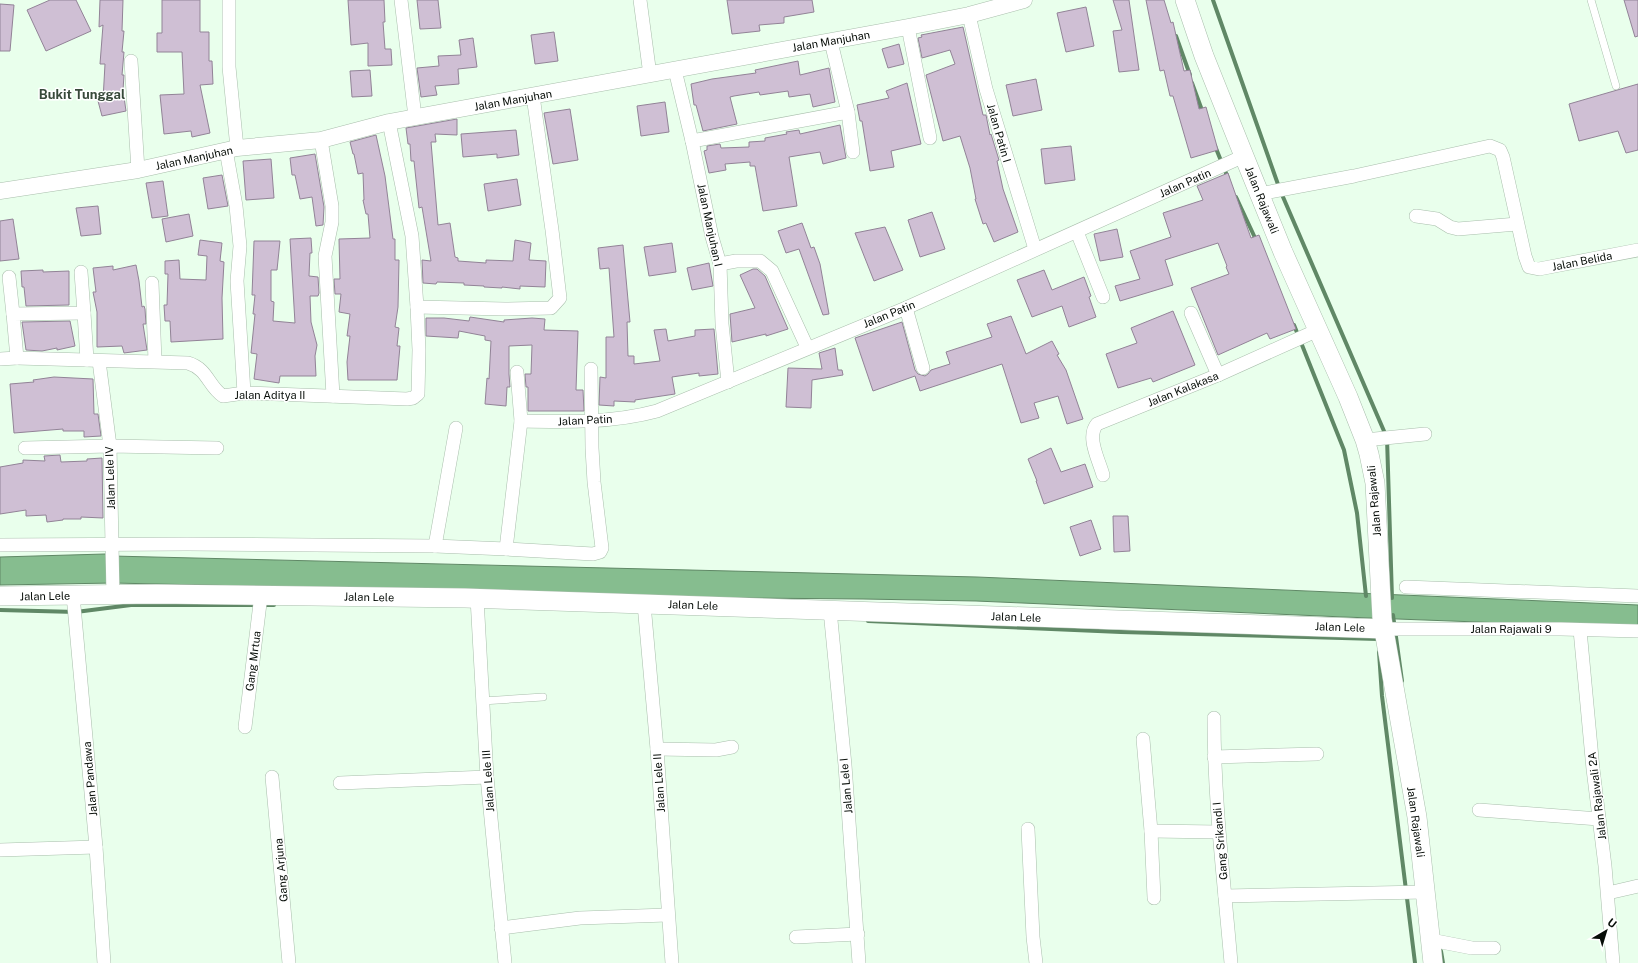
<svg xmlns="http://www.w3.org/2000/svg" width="1638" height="963" viewBox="0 0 1638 963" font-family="'Public Sans',sans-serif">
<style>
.water{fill:#86bd8f;stroke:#608866}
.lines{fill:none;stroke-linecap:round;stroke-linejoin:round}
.stream{stroke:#608866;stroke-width:4}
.building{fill:#cfbfd4;stroke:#928397}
.service-casing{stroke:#a9beac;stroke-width:8}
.minor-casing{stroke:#a9beac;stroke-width:14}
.tertiary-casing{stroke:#a9beac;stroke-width:17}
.secondary-casing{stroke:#a9beac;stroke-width:20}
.service{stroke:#fff;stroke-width:7}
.minor{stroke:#fff;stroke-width:13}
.tertiary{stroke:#fff;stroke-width:16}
.secondary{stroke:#fff;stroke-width:19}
.labels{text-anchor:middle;stroke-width:3;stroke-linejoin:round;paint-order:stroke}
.street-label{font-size:11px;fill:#070d08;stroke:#fff}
.quarter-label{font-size:13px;font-weight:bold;fill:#37493a;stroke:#fff}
</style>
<rect width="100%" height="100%" fill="#e9ffec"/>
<path class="water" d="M105,554l7,2 865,21 661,28v23l-294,-11 -368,-16 -113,-2 -235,-2 -203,-7 -312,-7 -113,2v-28z"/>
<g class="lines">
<g class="stream">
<path d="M1213,0l67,190 107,248 5,160"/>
<path d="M1176,36l14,39"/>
<path d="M1192,83l11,30"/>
<path d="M1215,146l13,32"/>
<path d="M1236,197l20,43"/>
<path d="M1294,325l50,125 13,63 9,83"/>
<path d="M0,610l76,2 55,-7h143"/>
<path d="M1393,615l9,66"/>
<path d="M868,621l253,11 257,7"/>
<path d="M1379,652l3,44 33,267"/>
<path d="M1441,951l2,12"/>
</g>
</g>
<g class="building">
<path d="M50,0h26l15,31 -45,20 -19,-41z"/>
<path d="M100,0h23l-1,31h2l-2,21h2l-2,23h2l-1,15 3,21 -24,5 -4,-15 5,-1 2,-36h-5l3,-39 -4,2z"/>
<path d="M162,0h38v32h9v29h3l1,23 -13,1 10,48 -18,4 -1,-6 -27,3 -4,-39 24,-1 -2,-42h-25v-19h5z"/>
<path d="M348,0h36l1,22h-2l2,27h6l1,16 -24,1v-23l-17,2z"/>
<path d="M417,0h21l3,28 -21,1z"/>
<path d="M727,0h85l2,12 -30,5v6l-25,2 1,6 -28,3z"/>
<path d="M1113,0h16l10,70 -20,2 -6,-41 9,-1z"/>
<path d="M1146,0h18l7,23 2,-1 11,49 6,-1 9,39 7,-2 12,43 -27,8 -18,-62h-3l-6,-26 -4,1z"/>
<path d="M1624,0h14v36l-3,1z"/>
<path d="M0,4l14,1 -4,46h-10z"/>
<path d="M1086,7l8,39 -28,6 -9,-39z"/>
<path d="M963,27l20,88h3l4,20 1,-1 8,26 -2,1 6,28 15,43 -24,10 -8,-19 -3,1 -8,-25h1l-6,-31 -10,-32 -17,5 -17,-66 29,-11 -5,-14 -28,8 -4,-20 4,-1 -1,-2z"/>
<path d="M554,32l4,29 -23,3 -4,-29z"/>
<path d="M473,38l4,29 -19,2 1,15 -24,2 2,9 -16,2 -4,-29 22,-2 -1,-10 23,-1 -2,-15z"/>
<path d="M899,44l5,20 -16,4 -6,-19z"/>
<path d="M798,61l2,14 29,-7 6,34 -22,5 -3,-13 -21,3 -1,-6 -28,4 -1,-3 -25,4 -4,1 7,27 -34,7 -7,-26h-2l-3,-21 21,-5 44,-6 -1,-3z"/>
<path d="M370,70l2,26 -20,1 -2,-26z"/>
<path d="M1036,79l6,31 -29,6 -7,-31z"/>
<path d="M907,83l14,61 -30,7 3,16 -24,4 -8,-50h-2l-3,-16 32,-7 -3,-7z"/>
<path d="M1638,84v66l-12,3 -8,-22 -39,10 -10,-37z"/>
<path d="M665,102l4,30 -28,4 -4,-30z"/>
<path d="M570,109l8,51 -25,4 -9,-51z"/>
<path d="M457,119v16l-22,-1 1,8h-5l7,83 12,-2 5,34 3,1v3l28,2v-3l27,1 2,-21 16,3 -2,17 17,1 -1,26 -25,-1v3l-18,-2v1l-18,-1v-1l-20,-1v-2l-27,-1 -1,2 -13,-1 -1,-23 9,1 -9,-54 -3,1 -5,-47h-3l-1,-17h-2l-2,-16z"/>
<path d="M840,125l6,33 -23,6 -3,-12 -31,5 8,49 -34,5 -8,-45h-5v-4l-25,2 1,6 -17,3 -5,-22 3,-1v-4l13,-2 1,4 28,-1v-5l16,-1v-3l22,-4 -1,-2 13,-2 1,4z"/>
<path d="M516,130l3,25 -22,3v-4l-34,3 -2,-23z"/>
<path d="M376,135l9,41 8,63h2v21h4l-1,47 -3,20 4,1 -2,18h3l-3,34h-49l-1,-18 3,-26h-3l3,-22 -11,-2 2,-18h-6l-1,-15h6l-1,-40 31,-1 -2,-24h-2l-3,-14h1l-1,-27 -5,1 -4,-20h-1l-3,-12z"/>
<path d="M1071,146l4,34 -30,4 -4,-35z"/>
<path d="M315,154l9,53 -1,18 -7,1 -4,-29 -12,2 -5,-24h-3l-2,-17z"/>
<path d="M271,159l3,39 -28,2 -3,-39z"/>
<path d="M1228,173l23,65 8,-3 37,94 -26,10 -3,-6 -49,22 -27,-67 38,-14 -3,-7 1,-1 -9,-23 -53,17 8,25 -53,16 -5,-15 25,-7 -10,-28 41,-14 -8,-24 40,-13 -6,-14z"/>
<path d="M222,175l6,31 -20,3 -5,-31z"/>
<path d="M517,179l4,26 -33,6 -4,-27z"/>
<path d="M163,181l5,35 -16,2 -6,-35z"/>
<path d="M98,206l3,28 -20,2 -5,-28z"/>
<path d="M932,212l13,37 -25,8 -12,-37z"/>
<path d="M189,214l4,22 -27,6 -4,-23z"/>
<path d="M13,219l6,40 -19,2v-40z"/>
<path d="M802,223l9,25 3,-1 6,17 9,50 -6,1 -24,-66 -13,4 -8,-22z"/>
<path d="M885,227l18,43 -29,11 -19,-48z"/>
<path d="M1117,229l6,28 -23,4 -6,-27z"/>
<path d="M311,238l1,15h-2l-1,23 9,1 1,16 -1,3h-8l1,26 6,23 -2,11 1,20h-36l-1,7 -25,-4 3,-25 -6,-1 4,-39h-2l2,-19h-3l2,-54h26l-3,29h-6v31l3,1 -1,19 22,2 -5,-84z"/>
<path d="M200,240l22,3 -2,18 4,1 -2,36 1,41 -52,3 -1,-21h-5l-1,-16h3l1,-31h-3v-13l14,-1 1,19 26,1 1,-24 -9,-1z"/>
<path d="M672,243l4,29 -27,4 -5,-29z"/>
<path d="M623,245l7,77h-3l1,34h6v8l26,-3 -6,-31 12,-1 2,12 27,-5v-6l19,-1 4,45 -19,2v-3l-27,4 3,17 -40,6v2l-21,-1v5l-15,-1 1,-28 6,1v-41h8l-5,-69 -9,1 -2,-21z"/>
<path d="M709,263l4,23 -21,4 -5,-22z"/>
<path d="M136,265l3,16 3,26 2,-1 1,3 1,15h-3l4,26 -23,3 -2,-7 -25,1v-35l-4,-20h3l-3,-24 20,-2v4z"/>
<path d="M753,269h4l8,7 23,53 -22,7v-2l-34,8 -2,-28 25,-6 -15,-33z"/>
<path d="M43,270v2l26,-1v34l-43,1 -2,-19h-2l-1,-16z"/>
<path d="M1044,270l8,20 32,-13 7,19 -2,1 7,20 -27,10 -7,-21 -30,11 -15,-37z"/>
<path d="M1173,311l22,54 -42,17 -2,-4 -33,10 -12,-34 31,-11 -6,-15z"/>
<path d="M1011,316l15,38 26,-13 7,13 -2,1 9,15 17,49 -16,5 -9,-28 -24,7 5,15 -18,5 -19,-59 -82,27 -5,-15 -42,15 -18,-53 47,-16 13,48 3,4 7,2 3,-2 3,-4 19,-6 -4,-12 46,-15 -5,-13z"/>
<path d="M470,317l34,5v-2l28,-2 13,1 -1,11 34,1 -2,59h7l1,21h-56v-24h-2l-1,-13h6l1,-29 -23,1v28l1,13h-3l-1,19 -21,-2 2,-26 2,1 2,-38 -6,-1v-4l-26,-5 -1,7 -32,-2v-18h18l25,3z"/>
<path d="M70,321l5,25 -18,4v-2l-15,3 -16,-1 -4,-28z"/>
<path d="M835,348l3,22h4l1,5 -31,5 -1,28 -25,-1 2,-39 34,1 -3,-16z"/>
<path d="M54,377l39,2 1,35h4l3,22 -17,1v-6h-21v-2l-49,4 -4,-49 24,-2 -1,-2z"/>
<path d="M1051,448l10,24 24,-8 8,23 -49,17 -8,-23h1l-9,-22z"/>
<path d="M60,455l1,7 26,-1v-2l15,-1 1,60 -22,-1v2h-18v1l-16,2 -1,-7 -20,1v-6l-26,4v-47l23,-4v-3l22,1 -1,-5z"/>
<path d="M1113,516h15l2,35 -16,1z"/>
<path d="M1091,520l10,29 -21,7 -10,-29z"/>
</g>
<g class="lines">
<g class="service-casing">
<g id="service">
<path d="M1591,0l25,86"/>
<path d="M482,701l61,-4"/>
</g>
</g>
<g class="minor-casing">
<g id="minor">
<path d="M229,0v67l8,81"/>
<path d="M401,0l14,117"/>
<path d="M640,0l10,75"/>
<path d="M969,15l17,74 49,160"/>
<path d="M908,27l22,111"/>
<path d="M831,42l17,70 5,40"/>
<path d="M131,61l7,109"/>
<path d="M675,70l17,71 20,96 8,27 2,60 6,58"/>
<path d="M321,140l11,66v16l-7,34 8,140"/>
<path d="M692,141l156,-29"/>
<path d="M226,150l10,56 4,40 -3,35 7,112"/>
<path d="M1259,194l95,-18 136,-30 10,4 3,7 22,99 4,11 10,2 99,-19"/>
<path d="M1416,216l21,3 13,8 8,2 59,-5"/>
<path d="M1077,232l26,65"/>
<path d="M720,264l16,-3h24l12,10 35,76"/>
<path d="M81,272l3,41 -71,1 4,44 171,5c20,6 20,23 35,33l21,-3 163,6 6,-1 5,-4 1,-44 -2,-43 -5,-71 -23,-114"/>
<path d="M9,277l4,37"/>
<path d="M152,283l3,78"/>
<path d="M417,307l88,2 46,-1 9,-10 -8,-68 -19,-134"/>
<path d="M906,308l17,60"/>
<path d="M84,313l3,47"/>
<path d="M1191,313l27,62"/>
<path d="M0,359l17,-1"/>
<path d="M99,361l11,85 3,149"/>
<path d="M521,421c45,1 92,2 136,-10l249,-103 338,-152"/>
<path d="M1365,440l60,-6"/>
<path d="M25,448l85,-2 107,2"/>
<path d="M1103,475c-4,-15 -17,-38 -6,-51l121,-49 100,-45"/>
<path d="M0,545l187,-1 248,2 71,3 15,-128 -4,-49"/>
<path d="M435,546l21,-118"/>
<path d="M506,549l87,5 7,-2 2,-4 -8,-66 -2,-34 -1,-79"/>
<path d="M1406,587l232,9"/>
<path d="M73,595l23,252 8,116"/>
<path d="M477,598l10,179 18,186"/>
<path d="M644,604l13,145 15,214"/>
<path d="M830,610l15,155 14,198"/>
<path d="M1385,629h176l77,2"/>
<path d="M1580,630l13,139 12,97 8,97"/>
<path d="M1214,718c0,82 10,163 17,245"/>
<path d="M245,727l16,-132"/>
<path d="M1143,739l8,92 3,67"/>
<path d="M657,749l59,1 16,-3"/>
<path d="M1214,757l103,-3"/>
<path d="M272,777l17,186"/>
<path d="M340,783l147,-6"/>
<path d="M1479,810l120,9"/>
<path d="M1028,829l5,108 3,26"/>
<path d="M1151,831l67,1"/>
<path d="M0,850l96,-3"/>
<path d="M1608,893l30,-7"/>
<path d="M1225,896l200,-4"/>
<path d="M501,928l79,-10 87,-3"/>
<path d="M796,937l62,-3"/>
<path d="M1431,940l41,8h22"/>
</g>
</g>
<g class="tertiary-casing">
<path id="tertiary" d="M0,191l138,-21 99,-22 84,-8 68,-18 519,-95 61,-12 55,-15"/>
</g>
<g class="secondary-casing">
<g id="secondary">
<path d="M1185,0l19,56 40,100 39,96 65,145 17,43 4,14 6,29 7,136 35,198 16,146"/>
<path d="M0,596l156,-2 309,4 920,31"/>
</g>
</g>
<use href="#service" class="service"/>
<use href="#minor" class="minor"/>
<use href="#tertiary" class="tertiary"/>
<use href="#secondary" class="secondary"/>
</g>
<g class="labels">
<g class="street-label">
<text transform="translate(831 41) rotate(-10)" y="4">Jalan Manjuhan</text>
<text transform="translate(513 100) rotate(-10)" y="4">Jalan Manjuhan</text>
<text transform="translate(999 133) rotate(74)" y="4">Jalan Patin I</text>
<text transform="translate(194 158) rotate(-12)" y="4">Jalan Manjuhan</text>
<text transform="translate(1185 183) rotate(-24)" y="4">Jalan Patin</text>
<text transform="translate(1262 200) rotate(68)" y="4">Jalan Rajawali</text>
<text transform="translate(710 225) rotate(78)" y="4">Jalan Manjuhan I</text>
<text transform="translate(1582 261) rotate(-11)" y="4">Jalan Belida</text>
<text transform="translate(889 314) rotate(-22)" y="4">Jalan Patin</text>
<text transform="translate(1183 389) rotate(-22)" y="4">Jalan Kalakasa</text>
<text x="270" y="399">Jalan Aditya II</text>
<text transform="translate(585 420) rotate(-3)" y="4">Jalan Patin</text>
<text transform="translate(110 478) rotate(-92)" y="4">Jalan Lele IV</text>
<text transform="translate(1374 501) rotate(-95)" y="4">Jalan Rajawali</text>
<text transform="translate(45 596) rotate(-1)" y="4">Jalan Lele</text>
<text transform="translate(369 597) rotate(1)" y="4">Jalan Lele</text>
<text transform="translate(693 605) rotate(2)" y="4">Jalan Lele</text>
<text transform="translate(1016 617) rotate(2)" y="4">Jalan Lele</text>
<text transform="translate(1340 627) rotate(2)" y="4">Jalan Lele</text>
<text x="1511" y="633">Jalan Rajawali 9</text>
<text transform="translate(253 661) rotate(-83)" y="4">Gang Mrtua</text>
<text transform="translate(90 779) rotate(-95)" y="4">Jalan Pandawa</text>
<text transform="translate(488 781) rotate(-94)" y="4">Jalan Lele III</text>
<text transform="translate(659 783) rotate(-94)" y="4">Jalan Lele II</text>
<text transform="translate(846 786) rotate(-95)" y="4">Jalan Lele I</text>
<text transform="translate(1597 796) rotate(-97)" y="4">Jalan Rajawali 2A</text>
<text transform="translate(1416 822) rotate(82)" y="4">Jalan Rajawali</text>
<text transform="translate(1220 841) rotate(-95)" y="4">Gang Srikandi I</text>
<text transform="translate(281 870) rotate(-95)" y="4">Gang Arjuna</text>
</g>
<g class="quarter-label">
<text x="82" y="99">Bukit Tunggal</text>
</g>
</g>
<g transform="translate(1606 931) rotate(38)" stroke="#ffffff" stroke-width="3" paint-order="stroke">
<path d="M0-3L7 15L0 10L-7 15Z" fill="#070d08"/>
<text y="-6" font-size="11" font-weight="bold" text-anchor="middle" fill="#070d08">U</text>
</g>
</svg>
